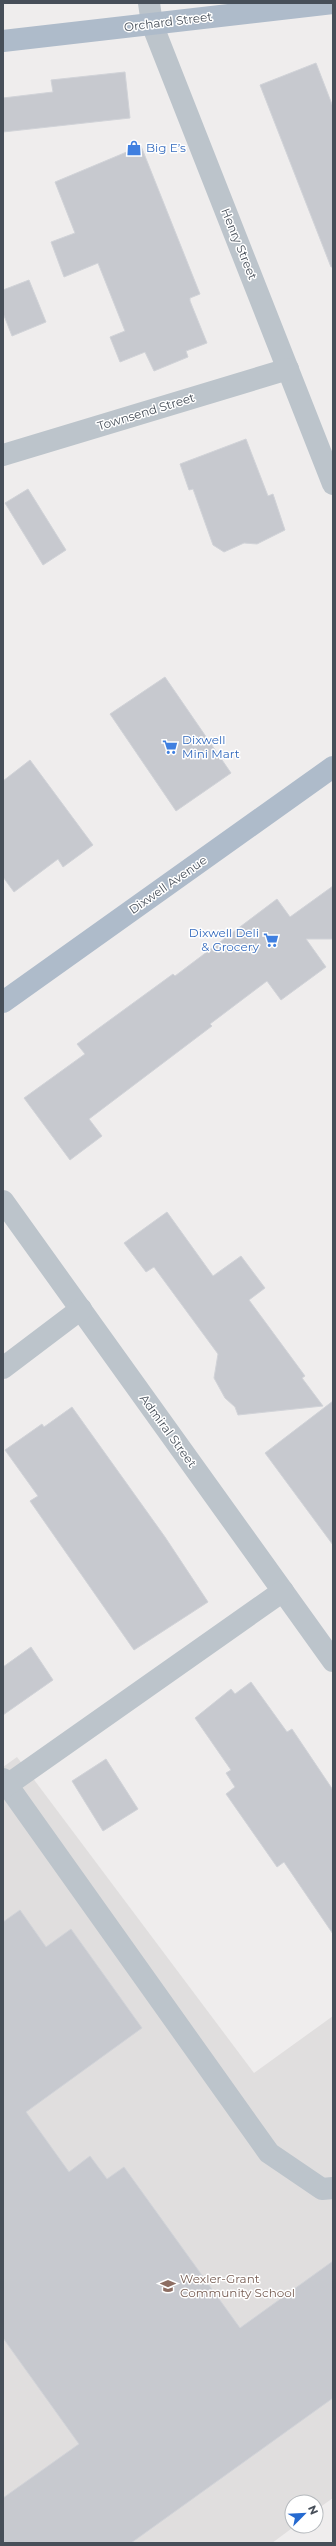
<svg xmlns="http://www.w3.org/2000/svg" width="336" height="2546" viewBox="0 0 336 2546" font-family="Montserrat,sans-serif">
<style>
.education{fill:#e0dede}
.building{fill:#c7c9cf;stroke:#d1d3d8}
.lines{fill:none;stroke-linecap:round;stroke-linejoin:round}
.minor{stroke:#bcc4cb;stroke-width:22}
.major{stroke:#aebbca;stroke-width:22}
.labels{text-anchor:middle;stroke-width:3;stroke-linejoin:round;paint-order:stroke}
.street-label{font-size:12px;fill:#474f59;stroke:#fff}
.shop-label{font-size:12px;fill:#366cbe;stroke:#fff;text-anchor:start}
.education-label{font-size:12px;fill:#785e54;stroke:#fff;text-anchor:start}
</style>
<rect width="100%" height="100%" fill="#efeded"/>
<path class="education" d="M17,1757l237,316 79,-57v482l-17,12v-8h-24v24h3l-23,17h-269v-776z"/>
<g class="building">
<path d="M316,63l17,44v160h-2l-71,-182z"/>
<path d="M125,72l5,46 -127,14v-34l50,-6 -2,-12z"/>
<path d="M141,146l59,148 -10,4v3l17,42 -21,8 2,6 -34,14 -9,-19 -25,10 -10,-25 15,-6 -27,-68 -34,14 -13,-35 24,-9 -20,-51z"/>
<path d="M29,280l17,42 -34,14 -9,-23v-23z"/>
<path d="M246,439l22,57 5,-2 12,36 -28,14 -13,-1 -20,9 -11,-7 -20,-56 -4,1 -9,-26z"/>
<path d="M28,489l38,61 -23,15 -38,-62z"/>
<path d="M165,677l66,96 -55,38 -66,-97z"/>
<path d="M30,760l63,85 -30,22 -5,-8 -44,33 -11,-15v-96z"/>
<path d="M333,886v53h-27l20,28 -45,33 -14,-19 -57,43 2,2 -123,93 13,17 -32,24 -46,-62 61,-44 -8,-10 96,-70 2,2 102,-77 13,18z"/>
<path d="M167,1212l46,64 28,-20 24,32 -16,12 56,76 -3,2 21,28 -85,9 -3,-8 -10,-9 -11,-20 4,-24 -64,-87 -8,5 -22,-29z"/>
<path d="M333,1401v144l-68,-92z"/>
<path d="M72,1407l93,130 43,65 -74,48 -104,-149 8,-5 -33,-46 37,-26 2,3z"/>
<path d="M31,1647l22,33 -50,35v-48z"/>
<path d="M251,1682l36,50 5,-3 41,61v144l-49,-72 -7,5 -51,-73 9,-7 -9,-14 5,-3 -36,-52 36,-29 4,5z"/>
<path d="M106,1759l32,50 -35,22 -31,-50z"/>
<path d="M20,1910l26,37 25,-18 71,99 -116,84 43,60 21,-16 17,23 17,-12 116,161 93,-67v137l-202,145h-128v-45l76,-54 -76,-106v-416z"/>
</g>
<g class="lines">
<g class="minor">
<path d="M149,3l3,21 181,460"/>
<path d="M3,455l285,-86"/>
<path d="M3,1201l330,460"/>
<path d="M3,1368l78,-59"/>
<path d="M3,1779l266,374 53,36 11,-1"/>
<path d="M3,1788l280,-197"/>
</g>
<g class="major">
<path d="M3,41l330,-38"/>
<path d="M3,1002l330,-235"/>
</g>
</g>
<defs>
<g id="shop-bare" transform="scale(1.2)"><path d="M-5-2.5h2.3a2.7 3.5 0 0 1 5.4 0H5L5.5 6h-11ZM-1.5-2.5h3a1.5 2.3 0 0 0-3 0Z" fill="#3f7fe0" stroke="#fff" stroke-width="2.5" paint-order="stroke"/></g>
<g id="supermarket-bare" transform="scale(1.2)"><path d="M-6-5.5h2.5l.6 2H6L4.5 2H-2.5L-4.4-4H-6ZM-1.5 3.2a1.3 1.3 0 1 0 .1 0ZM3 3.2a1.3 1.3 0 1 0 .1 0Z" fill="#3f7fe0" stroke="#fff" stroke-width="2.5" paint-order="stroke"/></g>
<g id="school-bare" transform="scale(1.2)"><path d="M0-5L7-2L0 1L-7-2ZM-4 1L0 2.5L4 1V4Q0 6-4 4Z" fill="#8d6e63" stroke="#fff" stroke-width="2.5" paint-order="stroke"/></g>
</defs>
<g fill-rule="evenodd">
<use href="#shop-bare" x="134" y="148"/>
<use href="#supermarket-bare" x="170" y="747"/>
<use href="#supermarket-bare" x="271" y="940"/>
<use href="#school-bare" x="168" y="2286"/>
</g>
<g class="labels">
<g class="street-label">
<text transform="translate(168 22) rotate(-7)" y="4">Orchard Street</text>
<text transform="translate(239 244) rotate(68)" y="4">Henry Street</text>
<text transform="translate(146 412) rotate(-17)" y="4">Townsend Street</text>
<text transform="translate(168 885) rotate(-35)" y="4">Dixwell Avenue</text>
<text transform="translate(168 1431) rotate(54)" y="4">Admiral Street</text>
</g>
<g class="shop-label">
<text x="146" y="152">Big E’s</text>
<text x="182" y="744">Dixwell<tspan x="182" dy="14">Mini Mart</tspan></text>
<text x="259" y="937" text-anchor="end">Dixwell Deli<tspan x="259" dy="14">&amp; Grocery</tspan></text>
</g>
<g class="education-label">
<text x="180" y="2283">Wexler-Grant<tspan x="180" dy="14">Community School</tspan></text>
</g>
</g>
<rect width="336" height="2546" fill="none" stroke="#474f59" stroke-width="8"/>
<g transform="translate(304 2514) rotate(66)"><circle r="19" fill="#ffffff" stroke="#b5b9bd"/>
<path d="M0-3L7 15L0 10L-7 15Z" fill="#266ad0"/>
<text y="-6" font-size="11" font-weight="bold" text-anchor="middle" fill="#474f59">N</text>
</g>
</svg>
